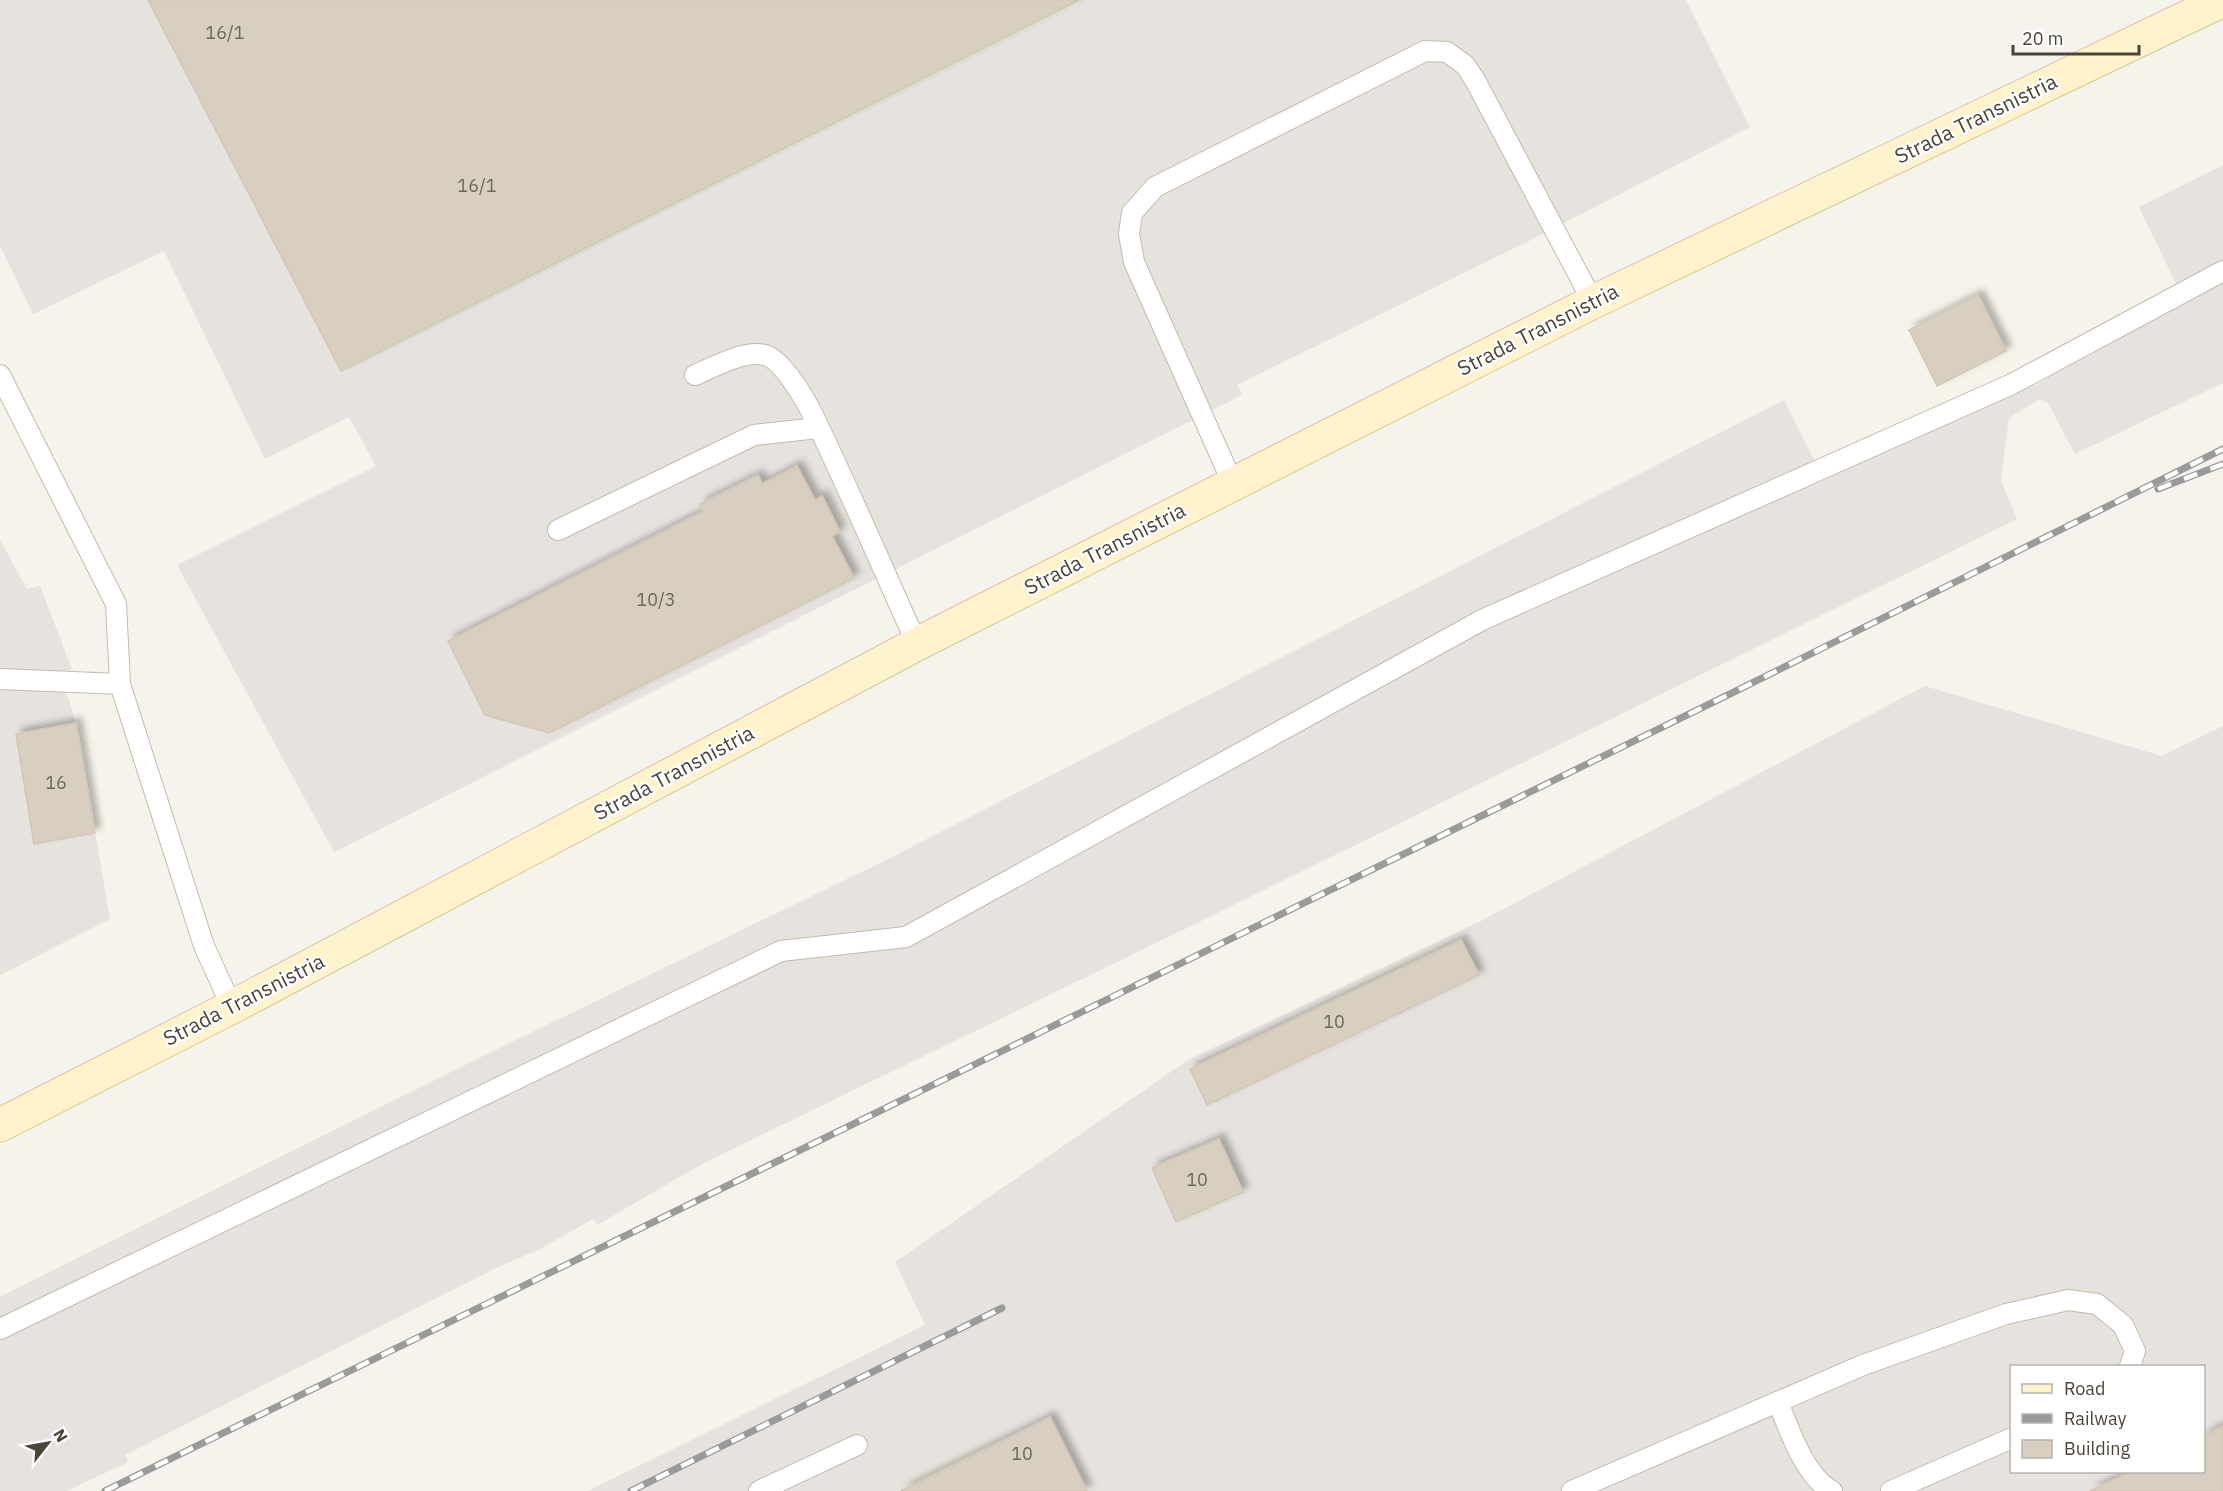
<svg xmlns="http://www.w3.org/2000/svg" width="2223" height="1491" viewBox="0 0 2223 1491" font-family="'IBM Plex Sans',sans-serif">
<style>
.industrial{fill:#e6e2dd;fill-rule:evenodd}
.building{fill:#d8cfc1;stroke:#d3c7b4;stroke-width:1.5;filter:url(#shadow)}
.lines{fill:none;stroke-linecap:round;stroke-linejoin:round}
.lane-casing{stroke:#c2bbae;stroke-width:22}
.secondary-casing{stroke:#d6c79b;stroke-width:35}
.lane{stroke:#fff;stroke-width:20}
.secondary{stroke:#fff3cd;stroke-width:33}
.rail-casing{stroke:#9a9a9a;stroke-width:7}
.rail{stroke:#fff;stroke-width:4.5;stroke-dasharray:14;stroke-linecap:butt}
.labels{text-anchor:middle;stroke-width:4.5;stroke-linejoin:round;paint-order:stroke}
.number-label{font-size:18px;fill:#6e675b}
.street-label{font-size:21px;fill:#4b4439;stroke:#fff}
</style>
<defs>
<filter id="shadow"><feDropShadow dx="5.5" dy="-5.5" stdDeviation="3" flood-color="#0004"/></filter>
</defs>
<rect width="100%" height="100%" fill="#f6f3ec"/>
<g class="industrial">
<path d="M0,0h1686l64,127 -217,112 -296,146 5,10 -908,457 -157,-287 199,-99 -27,-49 -84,42 -101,-208 -131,63 -33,-68z"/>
<path d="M2223,165v218l-148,71 -27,-51 -8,-4 -31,19 -8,63 16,38 -824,406 -489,238 -107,62 -4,-6 -55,31 -40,17 -373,188 3,7 -61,29h-67v-194l485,-242 399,-194 900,-461 36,72 216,-87 145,-91 -42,-87z"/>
<path d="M0,540l27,49 13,-3 32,83 -11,5 15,49 34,196 -110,56z"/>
<path d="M1925,686l237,70 61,-30v765h-1635l337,-166 -30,-63 293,-202 295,-140zM2012,1366h192v106h-192z"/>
</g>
<g class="building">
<path d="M148,0h931l-738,371z"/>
<path d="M1978,295l28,56 -69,35 -28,-56z"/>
<path d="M797,466l18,34 7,-4 18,36 -8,4 22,42 -305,155 -64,-18 -37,-74 256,-130 -4,-7 58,-29 4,9z"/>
<path d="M76,723l19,110 -61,11 -18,-110z"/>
<path d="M1461,940l18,35 -272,130 -17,-36z"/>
<path d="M1219,1139l24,53 -67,30 -24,-54z"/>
<path d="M1050,1417l37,74h-186z"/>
<path d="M2223,1426v65h-133l40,-19h74v-36z"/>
</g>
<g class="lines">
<g class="lane-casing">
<g id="lane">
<path d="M0,375l116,229 4,80 84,262 28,61"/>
<path d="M695,375c19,-8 49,-25 70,-20 17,5 38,41 46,56 37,76 71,156 106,233"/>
<path d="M1233,484l-99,-222 -5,-28 3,-21 23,-26 270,-136 22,1 18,13 10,15 118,222"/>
<path d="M558,530l196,-95 64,-7"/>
<path d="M0,679l120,5"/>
<path d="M0,1329l781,-378 125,-14 576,-317 530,-236 211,-113"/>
<path d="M1778,1402c11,27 27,75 54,89"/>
<path d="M759,1491l98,-46"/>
<path d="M1572,1491l291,-126 143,-51 62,-14 29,4 26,21 12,26 -5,15"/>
<path d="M1891,1491l121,-53"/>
</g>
</g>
<g class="secondary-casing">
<path id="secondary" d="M0,1125l232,-118 685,-363 676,-342 630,-302"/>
</g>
<use href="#lane" class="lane"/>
<use href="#secondary" class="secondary"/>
<g class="rail-casing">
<g id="rail">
<path d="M2158,489l65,-25"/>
<path d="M105,1491l1633,-801 485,-241"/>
<path d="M631,1491l371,-183"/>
</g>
</g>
<use href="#rail" class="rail"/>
</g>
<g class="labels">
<g class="number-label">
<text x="225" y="39">16/1</text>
<text x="477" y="192">16/1</text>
<text x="656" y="606">10/3</text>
<text x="56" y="789">16</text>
<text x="1334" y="1028">10</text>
<text x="1197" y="1186">10</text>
<text x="1022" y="1460">10</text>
</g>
<g class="street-label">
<text transform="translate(1976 119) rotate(-26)" y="7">Strada Transnistria</text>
<text transform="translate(1538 330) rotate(-27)" y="7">Strada Transnistria</text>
<text transform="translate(1105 549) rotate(-27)" y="7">Strada Transnistria</text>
<text transform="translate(674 773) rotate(-28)" y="7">Strada Transnistria</text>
<text transform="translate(244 1000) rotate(-27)" y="7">Strada Transnistria</text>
</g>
</g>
<rect x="2010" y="1365" width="195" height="108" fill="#ffffff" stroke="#b7b4b0" stroke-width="1.5"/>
<rect x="2022" y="1384" width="30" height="9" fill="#fff3cd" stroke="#b7b4b0" stroke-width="1.5"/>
<text x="2064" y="1395" font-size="18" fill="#4b4439">Road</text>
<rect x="2022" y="1414" width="30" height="9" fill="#9a9a9a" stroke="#b7b4b0" stroke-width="1.5"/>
<text x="2064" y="1425" font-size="18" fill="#4b4439">Railway</text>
<rect x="2022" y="1440" width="30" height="18" fill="#d8cfc1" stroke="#b7b4b0" stroke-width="1.5"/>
<text x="2064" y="1455" font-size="18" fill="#4b4439">Building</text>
<g transform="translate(48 1443) rotate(59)" stroke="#ffffff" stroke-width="4.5" paint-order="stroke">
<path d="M0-4.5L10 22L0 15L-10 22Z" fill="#4b4439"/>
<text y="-9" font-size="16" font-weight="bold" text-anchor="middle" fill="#4b4439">N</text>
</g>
<path d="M2013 45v9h126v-9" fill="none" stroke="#4b4439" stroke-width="3"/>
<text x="2022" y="45" font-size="18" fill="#4b4439" stroke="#ffffff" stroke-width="4.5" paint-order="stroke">20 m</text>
</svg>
